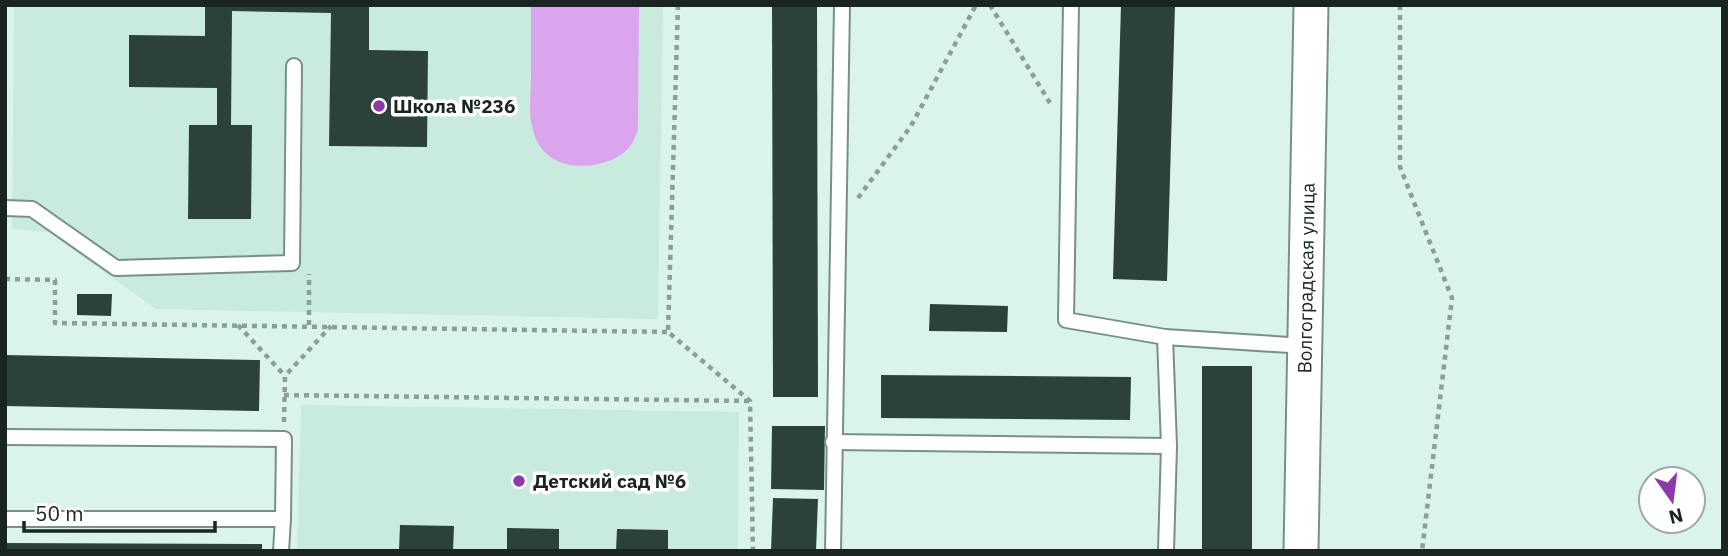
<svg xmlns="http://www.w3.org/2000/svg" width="1728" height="556" viewBox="0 0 1728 556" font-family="'IBM Plex Sans',sans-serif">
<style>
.built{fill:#c8ebde}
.green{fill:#daa5ed}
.building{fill:#2c413a}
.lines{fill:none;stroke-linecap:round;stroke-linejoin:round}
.service-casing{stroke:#789087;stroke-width:18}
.tertiary-casing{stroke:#789087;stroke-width:37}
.path{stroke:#8b9e97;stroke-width:4.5;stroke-dasharray:5 5;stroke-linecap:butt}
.service{stroke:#fff;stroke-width:14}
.tertiary{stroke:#fff;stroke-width:33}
.poi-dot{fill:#8d3aa8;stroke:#fff;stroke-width:2.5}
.labels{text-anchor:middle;stroke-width:7;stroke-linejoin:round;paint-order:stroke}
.poi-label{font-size:19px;font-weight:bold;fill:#1a2420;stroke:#fff;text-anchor:start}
.street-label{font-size:19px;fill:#1a2420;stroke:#fff}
</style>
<rect width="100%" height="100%" fill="#daf4ea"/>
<g class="built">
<path d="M14,5h649l-5,314 -502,-10 -108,-77 -36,-3z"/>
<path d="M301,405l438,7 -1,139h-441z"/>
</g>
<path class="green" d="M531,5h108l-1,123c-4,19 -16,30 -36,35 -29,8 -61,0 -69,-33 -5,-17 -2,-36 -2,-54 0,-24 0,-47 0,-71z"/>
<g class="building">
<path d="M205,5h164v45l59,1 -1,96 -98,-1 2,-133 -99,-2 -1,114h21l-1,94h-63l1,-94h28v-37l-88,-1v-52l76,1z"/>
<path d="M772,5h45l1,392h-45z"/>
<path d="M1121,5h54l-8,276 -54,-2z"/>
<path d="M77,294h35l-1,22 -34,-1z"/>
<path d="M930,304l78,2 -1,26 -78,-1z"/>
<path d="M5,355l255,5 -1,51 -254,-5z"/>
<rect x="1202" y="366" width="50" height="185"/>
<path d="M881,375l250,2 -1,43 -249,-2z"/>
<path d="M772,426h53l-1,64 -53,-1z"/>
<path d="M773,498l45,1 -2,52h-45z"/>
<path d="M400,525l54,1 -1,25h-54z"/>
<path d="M507,528l52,1v22h-52z"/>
<path d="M617,529l51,1v21h-52z"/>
<path d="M5,543l257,1v7h-257z"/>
</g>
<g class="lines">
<g class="service-casing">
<g id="service">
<path d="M1071,5l-5,315 99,17 140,9"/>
<path d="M5,208l27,1 84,59 176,-5 2,-197"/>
<path d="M1165,337l4,109 -3,105"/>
<path d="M5,437l279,2 -1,80h-278"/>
<path d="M833,442l336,4"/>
<path d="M281,551l2,-32"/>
<path d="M833,551l9,-546"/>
</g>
</g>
<g class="tertiary-casing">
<g id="tertiary">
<path id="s1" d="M1301,551l10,-546"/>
</g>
</g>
<g class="path">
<path d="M678,5l-10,327 82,69 3,150"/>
<path d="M990,5l60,98"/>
<path d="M1400,5v162l52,131 -30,253"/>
<path d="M858,198l53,-72 65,-121"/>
<path d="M5,279l50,1v43l613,9"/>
<path d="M238,325l47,51"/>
<path d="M309,325v-51"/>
<path d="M284,395l466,6"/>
<path d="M284,422l1,-46 46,-50"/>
</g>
<use href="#service" class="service"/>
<use href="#tertiary" class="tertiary"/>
</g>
<g class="poi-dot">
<circle cx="379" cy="106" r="7"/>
<circle cx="519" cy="481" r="7"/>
</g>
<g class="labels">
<g class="poi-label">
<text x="393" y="113">Школа №236</text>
<text x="533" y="488">Детский сад №6</text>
</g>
<g class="street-label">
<text dy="7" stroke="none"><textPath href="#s1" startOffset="273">Волгоградская улица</textPath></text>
</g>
</g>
<rect width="1728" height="556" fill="none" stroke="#1a2420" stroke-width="14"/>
<g transform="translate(1672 500) rotate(166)"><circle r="33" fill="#ffffff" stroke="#a3a7a6" stroke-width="2"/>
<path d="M0-5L12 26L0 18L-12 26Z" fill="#8d3aa8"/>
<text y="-10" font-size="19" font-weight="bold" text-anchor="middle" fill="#1a2420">N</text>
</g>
<path d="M24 521v10h191v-10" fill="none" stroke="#1a2420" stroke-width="3.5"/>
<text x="35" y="521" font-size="21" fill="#1a2420" stroke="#ffffff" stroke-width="5" paint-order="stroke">50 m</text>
</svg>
